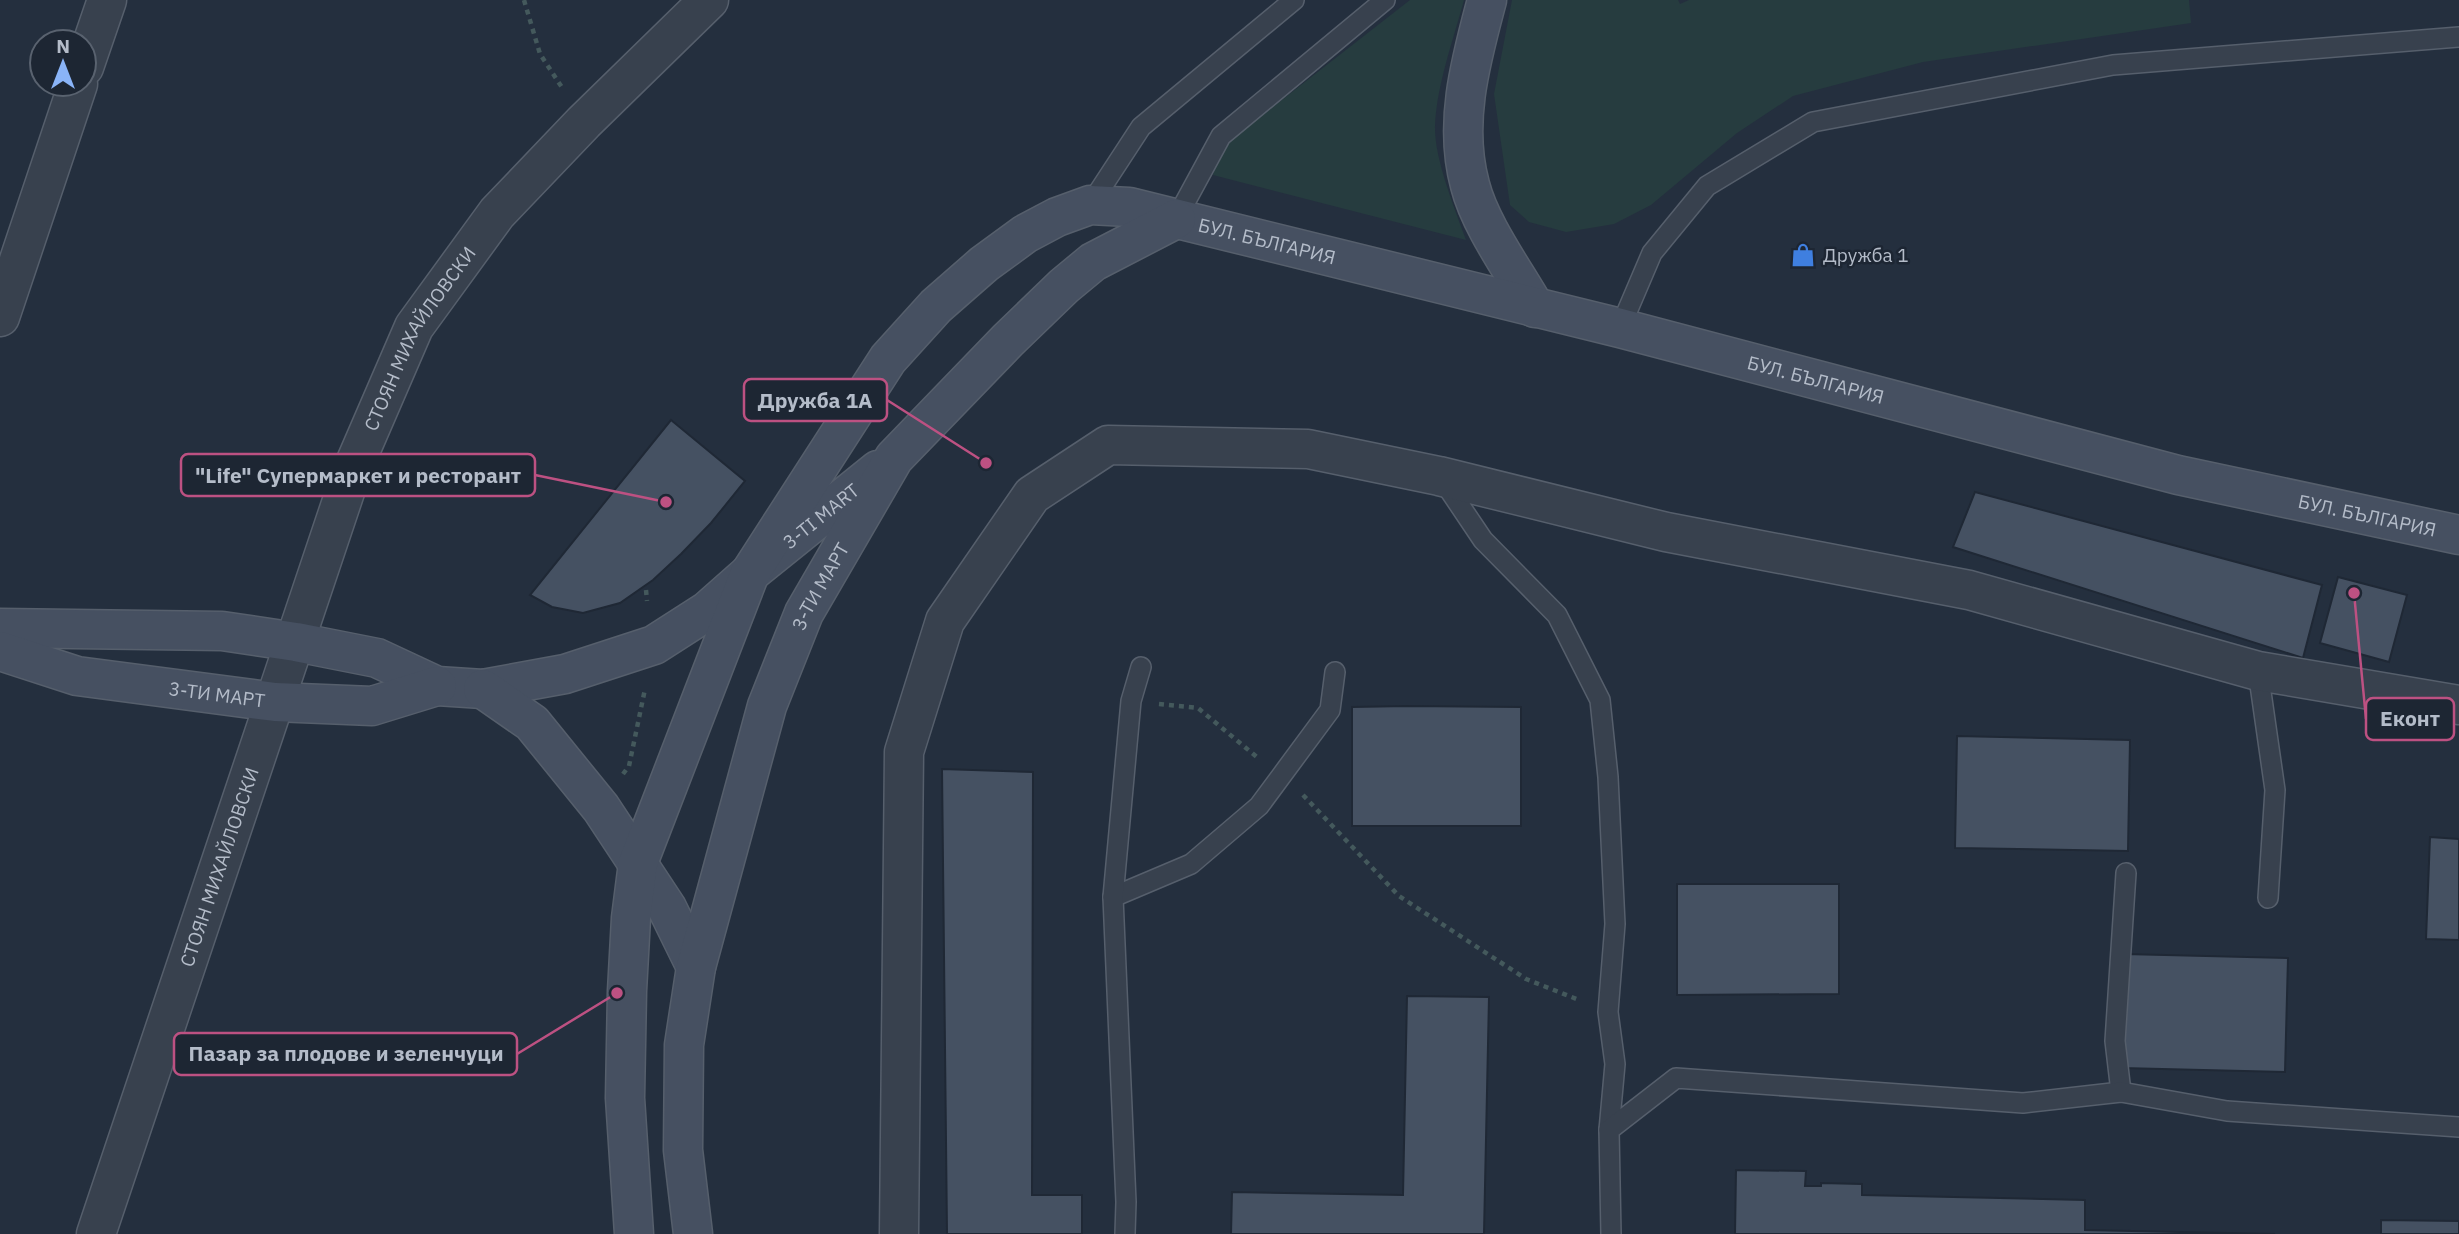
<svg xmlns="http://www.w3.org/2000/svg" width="2459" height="1234" viewBox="0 0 2459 1234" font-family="'IBM Plex Sans',sans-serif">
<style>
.green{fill:#263c3f}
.building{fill:#455162;stroke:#1f2835;stroke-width:2}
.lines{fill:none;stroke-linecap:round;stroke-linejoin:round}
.lane-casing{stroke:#565f6c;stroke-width:22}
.street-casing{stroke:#565f6c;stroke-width:41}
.secondary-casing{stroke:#565f6c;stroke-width:41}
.path{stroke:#44595c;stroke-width:4.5;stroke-dasharray:5 5;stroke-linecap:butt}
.lane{stroke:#38414e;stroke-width:19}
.street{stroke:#38414e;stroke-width:38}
.secondary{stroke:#465061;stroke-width:38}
.labels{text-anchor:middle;stroke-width:5;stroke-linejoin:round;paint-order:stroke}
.street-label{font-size:19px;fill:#b4bcc9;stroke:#1d2633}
.poi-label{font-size:19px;fill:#b4bcc9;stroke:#1d2633;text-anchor:start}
.leader{fill:none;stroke:#bd5182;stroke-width:2.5}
.callout-dot{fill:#bd5182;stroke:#1d2633;stroke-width:2.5}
.callout{fill:#1d2633;stroke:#bd5182;stroke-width:2.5}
.callout-label{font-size:21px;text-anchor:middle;font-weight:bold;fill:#b4bcc9}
</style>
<rect width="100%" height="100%" fill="#242f3e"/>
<g class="green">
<path d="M1410,0h54c-11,41 -27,84 -29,126 -1,32 20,83 31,114l-253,-65 6,-26z"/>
<path d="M1512,0h166l2,4 9,-4h500l2,23 -268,39 -130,34 -56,37 -86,72 -37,19 -48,8 -37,-10 -19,-17 -16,-111z"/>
</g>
<g class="building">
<path d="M671,420l74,61 -34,42 -30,31 -28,26 -33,23 -37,10 -31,-6 -22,-12z"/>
<path d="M1975,492l347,93 -19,73 -350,-111z"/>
<path d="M2338,577l69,18 -18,67 -69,-19z"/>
<path d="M1407,706l114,1v119h-169v-119z"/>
<path d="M1957,736l173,4 -2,111 -173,-3z"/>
<path d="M942,769l91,3 -1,423h50v39h-135z"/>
<path d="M2430,837l29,2v101l-33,-1z"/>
<path d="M1677,884h162v110l-162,1z"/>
<path d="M2124,954l164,4 -3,114 -164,-4z"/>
<path d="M1407,996l82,1 -5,237h-253l1,-42 171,3z"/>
<path d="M1736,1170l70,1 -1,15h16v-3l41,1v11l223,5v30l190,4h-540z"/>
<path d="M2381,1220l78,1v13h-78z"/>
</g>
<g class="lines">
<g class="lane-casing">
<g id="lane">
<path d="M1090,205l51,-78 153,-127"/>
<path d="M1176,219l45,-83 164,-136"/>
<path d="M1620,328l32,-75 55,-67 106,-64 300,-57 346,-28"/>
<path d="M1442,479l41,61 74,75 43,85 8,77 7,147 -7,88 7,52 -6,66"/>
<path d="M2258,671l17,119 -7,108"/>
<path d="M1113,897l78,-33 68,-58 71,-96 5,-38"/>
<path d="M2121,1092l-6,-51 11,-168"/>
<path d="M1125,1234l1,-32 -13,-305 18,-196 10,-34"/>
<path d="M1611,1234l-2,-104 67,-52 347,25 98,-11 106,19 232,16"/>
</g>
</g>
<g class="street-casing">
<g id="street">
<path d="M84,67l23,-67"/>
<path d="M0,317l78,-233"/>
<path id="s1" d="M96,1234l257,-766 61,-141 83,-114 87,-91 125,-122"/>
<path d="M899,1234l5,-482 41,-131 87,-126 76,-50 200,4 131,27 227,56 303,58 289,81 201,34"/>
</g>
</g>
<g class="secondary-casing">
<g id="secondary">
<path d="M1487,0c-16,60 -34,123 -17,185 10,40 44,86 65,123"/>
<path id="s2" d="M0,628l222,3 74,11 81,16 60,28 46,3 82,-15 89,-29 53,-34 43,-38 128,-103"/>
<path id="s3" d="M0,651l77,25 198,26 97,4 65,-20"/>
<path d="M483,689l49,34 69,85 66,100 29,59"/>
<path id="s4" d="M634,1234l-9,-136 2,-107 4,-73 7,-55 112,-290 138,-214 48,-53 48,-42 41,-30 32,-17 33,-12 39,2 491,121 558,147 281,60"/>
<path id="s5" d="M693,1234l-10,-84 1,-105 12,-78 71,-261 37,-93 90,-155 114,-118 56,-54 29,-24 83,-43"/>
</g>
</g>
<g class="path">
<path d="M524,0l16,54 23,35"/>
<path d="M646,590l1,11"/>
<path d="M1159,704l39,4 60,50"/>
<path d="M623,774l6,-8 16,-77"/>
<path d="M1303,795l96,101 127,83 53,21"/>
</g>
<use href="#lane" class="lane"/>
<use href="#street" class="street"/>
<use href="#secondary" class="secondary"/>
</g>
<defs>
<g id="shop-bare" transform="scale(1.89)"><path d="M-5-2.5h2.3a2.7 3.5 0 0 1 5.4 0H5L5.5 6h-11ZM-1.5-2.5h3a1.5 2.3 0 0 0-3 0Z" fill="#3f7fe0" stroke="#1d2633" stroke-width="2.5" paint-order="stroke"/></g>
</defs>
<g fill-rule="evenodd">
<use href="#shop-bare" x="1803" y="255"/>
</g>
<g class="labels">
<g class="street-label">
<text dy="7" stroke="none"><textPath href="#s4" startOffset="1376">БУЛ. БЪЛГАРИЯ</textPath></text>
<text dy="7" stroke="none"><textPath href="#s1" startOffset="954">СТОЯН МИХАЙЛОВСКИ</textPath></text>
<text dy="7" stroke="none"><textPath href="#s4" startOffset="1942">БУЛ. БЪЛГАРИЯ</textPath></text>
<text dy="7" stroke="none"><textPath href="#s2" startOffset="880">3-TI MART</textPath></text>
<text dy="7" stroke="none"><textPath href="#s4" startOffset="2510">БУЛ. БЪЛГАРИЯ</textPath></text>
<text dy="7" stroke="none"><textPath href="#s5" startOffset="670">3-ТИ МАРТ</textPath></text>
<text dy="7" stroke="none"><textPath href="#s3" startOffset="222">3-ТИ МАРТ</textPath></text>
<text dy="7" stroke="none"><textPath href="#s1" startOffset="387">СТОЯН МИХАЙЛОВСКИ</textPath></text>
</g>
<g class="poi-label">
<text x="1823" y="262">Дружба 1</text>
</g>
</g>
<path class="leader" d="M986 463L887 400M666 502L535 475M2354 593L2366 719M617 993L517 1054"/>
<g class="callout-dot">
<circle cx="986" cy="463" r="7"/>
<circle cx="666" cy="502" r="7"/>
<circle cx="2354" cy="593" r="7"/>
<circle cx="617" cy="993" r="7"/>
</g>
<g class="callout">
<rect x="744" y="379" width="143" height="42" rx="7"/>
<rect x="181" y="454" width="354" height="42" rx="7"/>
<rect x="2366" y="698" width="88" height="42" rx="7"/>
<rect x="174" y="1033" width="343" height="42" rx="7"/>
</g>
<g class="callout-label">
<text x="815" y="408">Дружба 1A</text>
<text x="358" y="483">"Life" Супермаркет и ресторант</text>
<text x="2410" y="726">Еконт</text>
<text x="346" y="1061">Пазар за плодове и зеленчуци</text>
</g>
<g transform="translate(63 63)"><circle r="33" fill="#1d2633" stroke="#59626f" stroke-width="2"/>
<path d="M0-5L12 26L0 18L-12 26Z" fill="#8ab4f8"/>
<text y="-10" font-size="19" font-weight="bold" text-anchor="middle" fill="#b4bcc9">N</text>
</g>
</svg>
